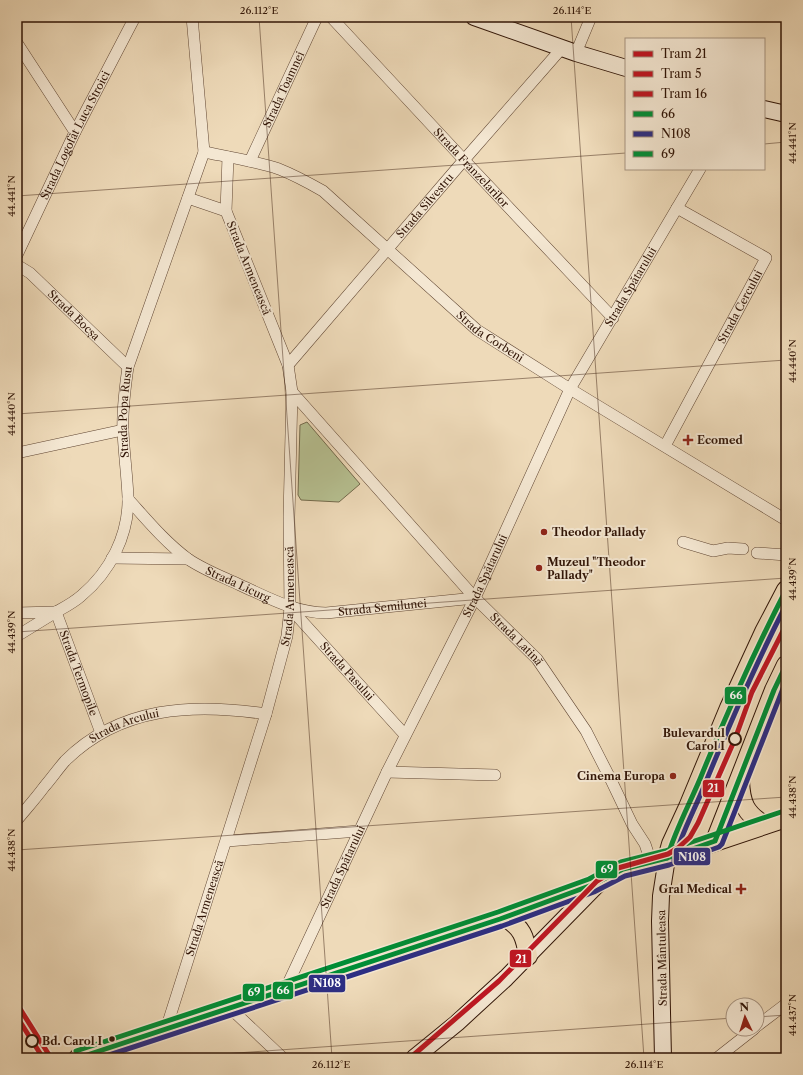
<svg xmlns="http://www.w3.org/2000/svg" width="803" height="1075" viewBox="0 0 803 1075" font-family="'Libre Caslon Text',serif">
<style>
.green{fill:#b6c091;stroke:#736a4c}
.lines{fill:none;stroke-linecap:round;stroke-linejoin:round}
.street-casing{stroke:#604633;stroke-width:12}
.secondary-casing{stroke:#301406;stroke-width:18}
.primary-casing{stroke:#301406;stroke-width:20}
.street{stroke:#f4e7d2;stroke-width:11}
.secondary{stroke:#f4e7d2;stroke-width:16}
.primary{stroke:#eedab9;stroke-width:18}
.bus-1-casing{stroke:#f4e7d2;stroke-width:8}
.bus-2-casing{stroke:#f4e7d2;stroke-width:8}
.bus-3-casing{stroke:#f4e7d2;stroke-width:8}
.bus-1{stroke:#008d36;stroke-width:5}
.bus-2{stroke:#2d2e83;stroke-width:5}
.bus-3{stroke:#008d36;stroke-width:5}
.tram-1-casing{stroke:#f4e7d2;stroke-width:8}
.tram-2-casing{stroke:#f4e7d2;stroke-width:8}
.tram-3-casing{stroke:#f4e7d2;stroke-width:8}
.tram-1{stroke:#be1622;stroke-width:5}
.tram-2{stroke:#be1622;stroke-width:5}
.tram-3{stroke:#be1622;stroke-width:5}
.ticks{fill:none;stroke:#301406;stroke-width:1;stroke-opacity:0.45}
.poi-dot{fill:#8f2418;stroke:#f4e7d2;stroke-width:1.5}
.stop-dot{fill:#f4e7d2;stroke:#301406;stroke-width:2}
.bus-dot{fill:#301406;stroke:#f4e7d2;stroke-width:1.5}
.labels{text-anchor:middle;stroke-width:4;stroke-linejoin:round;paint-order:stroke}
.street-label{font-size:11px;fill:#301406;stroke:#f4e7d2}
.poi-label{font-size:11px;font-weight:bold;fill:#301406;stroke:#f4e7d2;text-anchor:start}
.stop-label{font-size:11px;font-weight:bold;fill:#301406;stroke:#f4e7d2;text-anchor:end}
.line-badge{stroke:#f4e7d2;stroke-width:1.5}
.badge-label{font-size:11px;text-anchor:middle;font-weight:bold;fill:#fff}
.neatline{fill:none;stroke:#301406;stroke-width:1.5}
.ticks-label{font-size:10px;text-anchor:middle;fill:#301406}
</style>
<rect width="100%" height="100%" fill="#eedab9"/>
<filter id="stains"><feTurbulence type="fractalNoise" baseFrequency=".005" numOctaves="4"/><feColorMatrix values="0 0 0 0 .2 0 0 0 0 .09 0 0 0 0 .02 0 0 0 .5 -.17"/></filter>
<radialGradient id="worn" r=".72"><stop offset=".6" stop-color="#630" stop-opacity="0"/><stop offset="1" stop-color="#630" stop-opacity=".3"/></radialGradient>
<g class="green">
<path d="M307,422l53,62 -21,18 -38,-2 -3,-5 2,-70z"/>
<path d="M17,1026l5,9v23h-5z"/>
</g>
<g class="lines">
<g class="street-casing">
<g id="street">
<path id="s1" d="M331,17l133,143 149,158"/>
<path d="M17,43l58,89"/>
<path d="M576,53l15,-36"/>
<path id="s2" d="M204,152c25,5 51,9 75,17 15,6 30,14 44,22l154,139 93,59 216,131"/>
<path id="s3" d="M250,161l67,-144"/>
<path d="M188,198l38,13"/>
<path id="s4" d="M17,255l58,-123 60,-115"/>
<path id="s5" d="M17,265l13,8 98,94"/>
<path id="s6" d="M288,365l176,-205 98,-112"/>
<path id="s7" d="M292,392l183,206 62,61 49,72 25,49 21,44 13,20 6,18"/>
<path id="s8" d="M665,446l101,-188 -89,-50"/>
<path d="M17,453l106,-23"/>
<path id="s9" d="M128,499c19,21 37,43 60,60 16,11 35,18 52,26 29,13 53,27 86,28l149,-15"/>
<path d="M683,542l30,9 15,-3 15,1"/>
<path d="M757,553l29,2"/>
<path d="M112,558l76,1"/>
<path id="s10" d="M290,608l115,127"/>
<path id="s11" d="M56,612l45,121"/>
<path d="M17,613l38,-1"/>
<path id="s12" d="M17,636c13,-8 26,-16 39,-24 9,-5 17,-9 25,-16 29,-24 48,-61 47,-99 -1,-22 -4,-44 -5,-66 -1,-21 2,-43 5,-64l76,-215 -12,-135"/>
<path d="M387,772l108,3"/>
<path id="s13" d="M17,820c9,-11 19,-22 27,-33 7,-8 14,-18 21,-26 55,-55 129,-58 201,-47"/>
<path d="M227,841l132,-10"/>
<path id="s14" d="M285,990l102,-218 88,-174 95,-209 130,-220"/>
<path d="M230,1008l53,50"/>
<path d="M757,1026l29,-22"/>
<path id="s15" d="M166,1029l100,-315 21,-78 3,-28 -1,-91 3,-125 -4,-27 -62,-154 2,-54"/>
<path d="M717,1058l37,-29"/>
</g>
</g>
<g class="secondary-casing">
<g id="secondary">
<path d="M474,17l102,36 50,15"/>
<path d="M764,109l22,5"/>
<path d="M414,1058l43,-35 49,-45 94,-96"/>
<path d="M663,1058l-3,-137 1,-25 6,-38"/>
</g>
</g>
<g class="primary-casing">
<g id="primary">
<path d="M740,781c1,22 5,32 24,44"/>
<path d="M715,841l59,-151 12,-25"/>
<path d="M667,858l4,-14 17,-37 41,-99 35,-76 22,-42"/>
<path d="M505,917c17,11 20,19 23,39"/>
<path d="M78,1058l422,-139 92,-34 31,-16 44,-11 119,-40"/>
</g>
</g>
<use href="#street" class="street"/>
<use href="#secondary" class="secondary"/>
<use href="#primary" class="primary"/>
<g class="bus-1-casing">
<g id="bus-1">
<path d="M667,858c8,-27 22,-53 33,-79 26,-64 54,-127 86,-189"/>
<path d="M78,1058l422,-139 92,-34 31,-16 44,-11 48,-17 59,-151 12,-25"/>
</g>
</g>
<g class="bus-2-casing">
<g id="bus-2">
<path d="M674,860c7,-26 21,-51 31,-76 25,-61 51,-121 81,-179"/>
<path d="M100,1058l402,-132 92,-34 31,-16 44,-11 50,-18 3,-3 64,-163"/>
</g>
</g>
<g class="bus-3-casing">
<path id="bus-3" d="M76,1051l422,-139 91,-33 32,-17 44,-11 119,-40"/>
</g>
<use href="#bus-1" class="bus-1"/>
<use href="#bus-2" class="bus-2"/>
<use href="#bus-3" class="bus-3"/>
<g class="tram-1-casing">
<path id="tram-1" d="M410,1058l89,-77 98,-100 21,-13 50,-14 10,-6 12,-11 8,-14 37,-84 17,-47 34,-67"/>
</g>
<g class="tram-2-casing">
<path id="tram-2" d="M17,1004l34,54"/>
</g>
<g class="tram-3-casing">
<path id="tram-3" d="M17,1017l26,41"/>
</g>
<use href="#tram-1" class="tram-1"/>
<use href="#tram-2" class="tram-2"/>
<use href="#tram-3" class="tram-3"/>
</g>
<path class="ticks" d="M259,17l73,1041M571,17l73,1041M764,144l22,-2M17,196l609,-43M17,414l769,-54M17,632l769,-54M17,850l769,-53M757,1017l29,-2M17,1026l2,32M166,1058l567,-40"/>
<g class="poi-dot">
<path d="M686 434h4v4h4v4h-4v4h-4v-4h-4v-4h4z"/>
<circle cx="544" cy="532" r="4"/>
<circle cx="539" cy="568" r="4"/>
<circle cx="673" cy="776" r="4"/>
<path d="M739 883h4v4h4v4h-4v4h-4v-4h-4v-4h4z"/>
</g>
<g class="stop-dot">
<circle cx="735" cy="739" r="6"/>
<circle cx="32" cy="1041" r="6"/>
</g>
<circle class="bus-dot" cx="112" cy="1039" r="3.5"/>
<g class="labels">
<g class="street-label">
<text dy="4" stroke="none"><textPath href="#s3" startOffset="79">Strada Toamnei</textPath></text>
<text dy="4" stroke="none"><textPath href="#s4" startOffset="133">Strada Logofăt Luca Stroici</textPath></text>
<text dy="4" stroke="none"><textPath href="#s1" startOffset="206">Strada Franzelarilor</textPath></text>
<text dy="4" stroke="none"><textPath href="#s6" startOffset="210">Strada Silvestru</textPath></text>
<text transform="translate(249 268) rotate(68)" y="4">Strada Armenească</text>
<text dy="4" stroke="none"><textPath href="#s14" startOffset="784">Strada Spătarului</textPath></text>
<text dy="4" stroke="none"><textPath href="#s8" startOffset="158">Strada Cercului</textPath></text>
<text dy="4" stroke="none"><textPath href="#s5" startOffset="76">Strada Bocșa</textPath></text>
<text dy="4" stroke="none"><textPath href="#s2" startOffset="348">Strada Corbeni</textPath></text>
<text dy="4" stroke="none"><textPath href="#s12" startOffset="274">Strada Popa Rusu</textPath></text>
<text dy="4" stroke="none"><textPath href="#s14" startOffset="460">Strada Spătarului</textPath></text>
<text dy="4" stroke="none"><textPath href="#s9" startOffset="141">Strada Licurg</textPath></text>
<text dy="4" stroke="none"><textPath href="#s15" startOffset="451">Strada Armenească</textPath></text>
<text dy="4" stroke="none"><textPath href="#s9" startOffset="291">Strada Semilunei</textPath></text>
<text dy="4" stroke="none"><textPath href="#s7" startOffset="334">Strada Latină</textPath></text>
<text dy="4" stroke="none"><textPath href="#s11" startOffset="65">Strada Termopile</textPath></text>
<text dy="4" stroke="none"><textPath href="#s10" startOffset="85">Strada Pasului</textPath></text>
<text dy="4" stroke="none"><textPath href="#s13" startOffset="146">Strada Arcului</textPath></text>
<text dy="4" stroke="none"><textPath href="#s14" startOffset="136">Strada Spătarului</textPath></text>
<text dy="4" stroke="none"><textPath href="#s15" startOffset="127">Strada Armenească</textPath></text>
<text transform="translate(662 958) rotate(-91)" y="4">Strada Mântuleasa</text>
</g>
<g class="poi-label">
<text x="697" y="444">Ecomed</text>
<text x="552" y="536">Theodor Pallady</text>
<text x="547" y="566">Muzeul "Theodor<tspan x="547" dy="13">Pallady"</tspan></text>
<text x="665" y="780" text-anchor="end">Cinema Europa</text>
<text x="732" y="893" text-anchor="end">Gral Medical</text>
</g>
<g class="stop-label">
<text x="725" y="737">Bulevardul<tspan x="725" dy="13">Carol I</tspan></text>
<text x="42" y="1045" text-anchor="start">Bd. Carol I</text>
</g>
</g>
<g class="line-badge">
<rect x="724" y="686" width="23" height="19" rx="4" fill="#008d36"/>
<rect x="702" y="779" width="23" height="19" rx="4" fill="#be1622"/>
<rect x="673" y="847" width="38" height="19" rx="4" fill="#2d2e83"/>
<rect x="595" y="860" width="23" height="19" rx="4" fill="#008d36"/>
<rect x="509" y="949" width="23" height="19" rx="4" fill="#be1622"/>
<rect x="308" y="974" width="38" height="19" rx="4" fill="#2d2e83"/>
<rect x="272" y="981" width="22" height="19" rx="4" fill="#008d36"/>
<rect x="242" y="983" width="23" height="19" rx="4" fill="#008d36"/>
</g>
<g class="badge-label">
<text x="736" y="699">66</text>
<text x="713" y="792">21</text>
<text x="692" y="861">N108</text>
<text x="607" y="873">69</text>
<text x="521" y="963">21</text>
<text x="327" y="987">N108</text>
<text x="283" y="994">66</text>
<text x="254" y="996">69</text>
</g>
<rect width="803" height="1075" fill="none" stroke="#eedab9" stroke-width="44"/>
<rect x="625" y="38" width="140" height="132" fill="#f4e7d2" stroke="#a69380"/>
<rect x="633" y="51" width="20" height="6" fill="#be1622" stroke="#a69380"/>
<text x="661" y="58" font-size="12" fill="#301406">Tram 21</text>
<rect x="633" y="71" width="20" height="6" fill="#be1622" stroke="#a69380"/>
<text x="661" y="78" font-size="12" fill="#301406">Tram 5</text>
<rect x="633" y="91" width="20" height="6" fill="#be1622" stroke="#a69380"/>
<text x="661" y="98" font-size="12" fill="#301406">Tram 16</text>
<rect x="633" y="111" width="20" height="6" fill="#008d36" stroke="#a69380"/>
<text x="661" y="118" font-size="12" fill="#301406">66</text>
<rect x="633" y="131" width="20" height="6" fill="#2d2e83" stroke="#a69380"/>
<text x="661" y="138" font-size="12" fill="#301406">N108</text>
<rect x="633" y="151" width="20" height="6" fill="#008d36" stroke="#a69380"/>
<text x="661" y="158" font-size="12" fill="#301406">69</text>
<g transform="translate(745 1017) rotate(356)"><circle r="19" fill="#f4e7d2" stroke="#a69380"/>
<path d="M0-3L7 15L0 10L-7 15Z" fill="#8f2418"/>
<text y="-6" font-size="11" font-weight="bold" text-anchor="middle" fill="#301406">N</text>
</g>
<rect x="22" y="22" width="759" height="1031" class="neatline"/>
<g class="ticks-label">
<text x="259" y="14">26.112°E</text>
<text x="572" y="14">26.114°E</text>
<text transform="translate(792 143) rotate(-90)" y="4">44.441°N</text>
<text transform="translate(11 196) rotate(-90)" y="4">44.441°N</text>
<text transform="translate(792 361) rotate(-90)" y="4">44.440°N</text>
<text transform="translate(11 414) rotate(-90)" y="4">44.440°N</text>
<text transform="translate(792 579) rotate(-90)" y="4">44.439°N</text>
<text transform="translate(11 632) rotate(-90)" y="4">44.439°N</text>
<text transform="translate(792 797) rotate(-90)" y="4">44.438°N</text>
<text transform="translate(11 850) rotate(-90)" y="4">44.438°N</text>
<text transform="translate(792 1015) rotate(-90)" y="4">44.437°N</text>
<text x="331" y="1068">26.112°E</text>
<text x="644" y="1068">26.114°E</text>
</g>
<rect width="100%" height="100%" filter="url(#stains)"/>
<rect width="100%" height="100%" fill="url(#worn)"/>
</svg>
